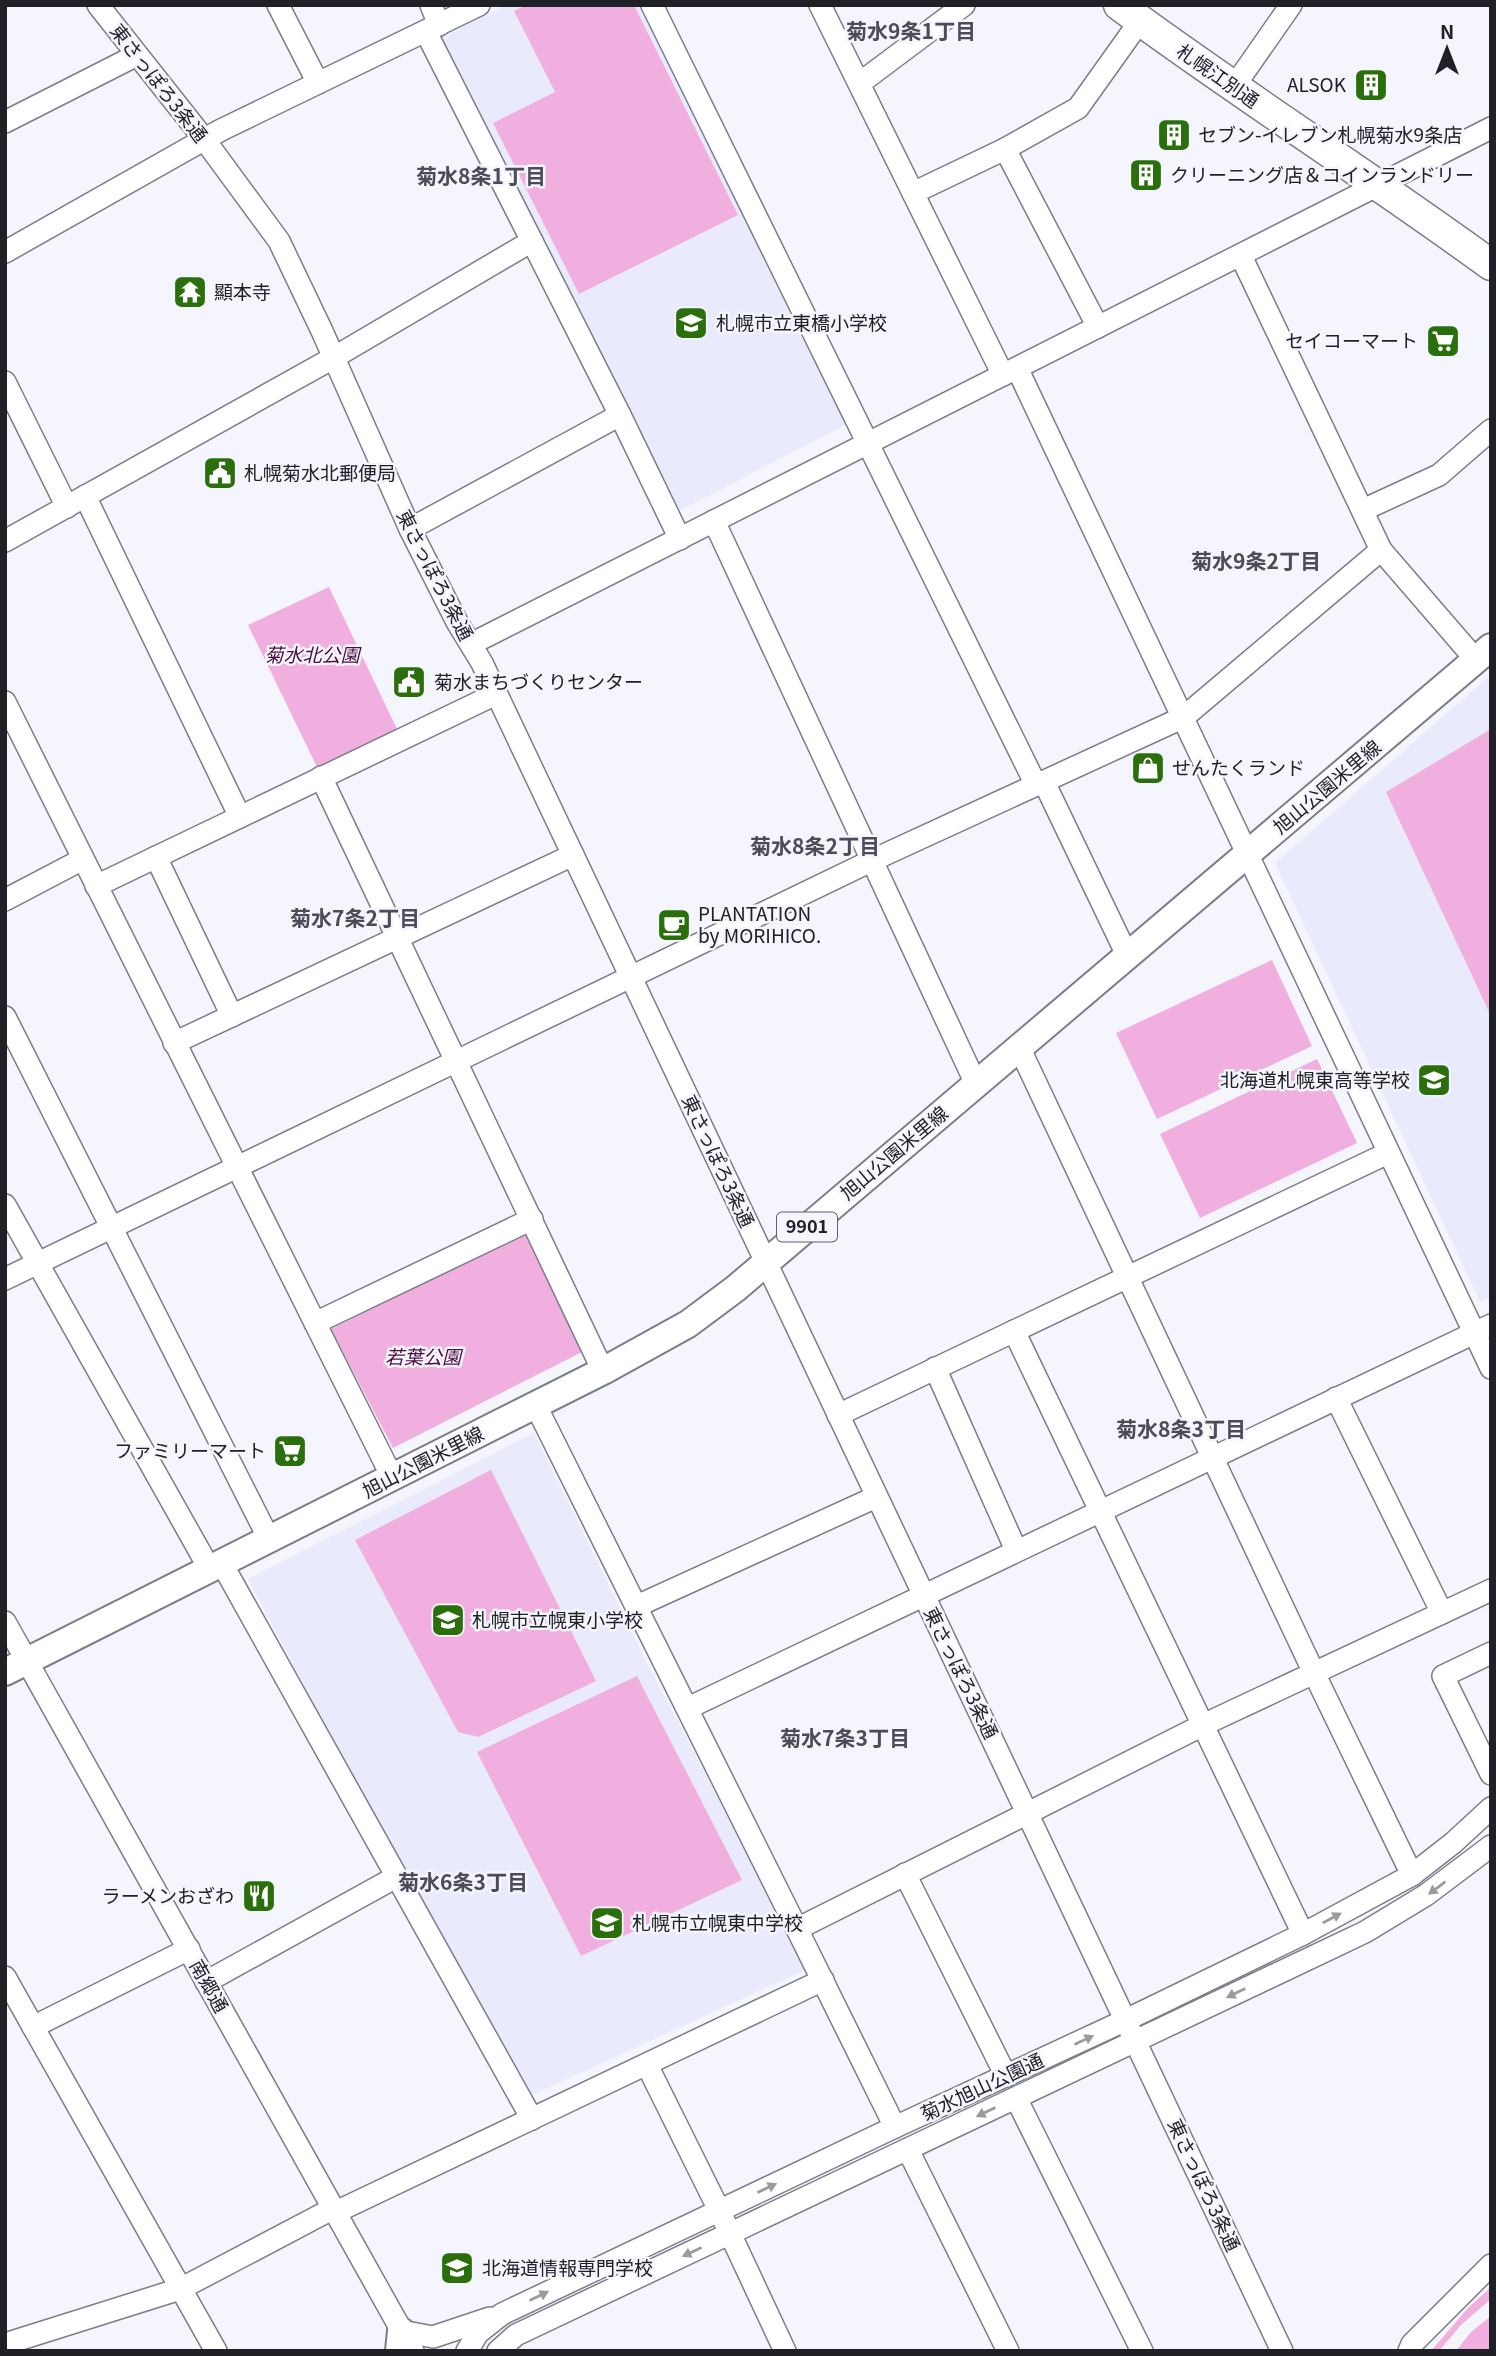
<svg xmlns="http://www.w3.org/2000/svg" width="1496" height="2356" viewBox="0 0 1496 2356" font-family="Georgia,'Noto Sans JP',serif">
<style>
.built{fill:#e9ebfc}
.green{fill:#f0afde}
.lines{fill:none;stroke-linecap:round;stroke-linejoin:round}
.minor-casing{stroke:#7b7d89;stroke-width:24}
.major-casing{stroke:#7b7d89;stroke-width:30}
.highway-casing{stroke:#7b7d89;stroke-width:33}
.minor{stroke:#fff;stroke-width:21}
.major{stroke:#fff;stroke-width:26}
.highway{stroke:#fff;stroke-width:30}
.oneway{fill:#9b9b9d}
.labels{text-anchor:middle;stroke-width:5;stroke-linejoin:round;paint-order:stroke}
.shield{fill:#f4f5fd;stroke:#606166;stroke-width:2}
.shield-label{font-size:18px;font-weight:bold;fill:#202126}
.street-label{font-size:19px;fill:#202126;stroke:#f4f5fd}
.poi-label{font-size:19px;fill:#202126;stroke:#f4f5fd;text-anchor:start}
.park-label{font-size:19px;font-style:italic;fill:#4b0d3f;stroke:#f4f5fd}
.neighbourhood-label{font-size:21px;font-weight:bold;fill:#4b4c57;stroke:#f4f5fd}
</style>
<rect width="100%" height="100%" fill="#f4f5fd"/>
<g class="built">
<path d="M507,5h135l205,419 -170,88 -237,-474z"/>
<path d="M1487,678l4,4v615l-11,5 -205,-439z"/>
<path d="M534,1433l112,228 161,308 -277,127 -125,-219 -157,-298z"/>
</g>
<g class="green">
<path d="M527,5h107l104,210 -159,79 -86,-171 62,-31 -41,-81z"/>
<path d="M329,587l68,142 -80,38 -69,-142z"/>
<path d="M1491,729v287l-105,-224z"/>
<path d="M1272,960l40,86 -155,73 -41,-86z"/>
<path d="M1317,1059l40,84 -157,75 -40,-84z"/>
<path d="M526,1232l56,120 -189,96 -62,-119z"/>
<path d="M491,1470l105,211 -118,56 -20,-5 -103,-192z"/>
<path d="M637,1676l105,204 -161,76 -104,-204z"/>
<path d="M1491,2287v12l-30,26 -22,26h-8l36,-42z"/>
<path d="M1491,2316v35h-35l15,-19z"/>
</g>
<g class="lines">
<g class="minor-casing">
<g id="minor">
<path d="M98,5l106,134 75,102 43,90 88,198 47,93 25,41 800,1688"/>
<path d="M278,5l40,78"/>
<path d="M431,5l8,20"/>
<path d="M652,5l384,780"/>
<path d="M820,5l183,370"/>
<path d="M426,32l194,383 60,124"/>
<path d="M860,83l104,-78"/>
<path d="M1233,88l58,-83"/>
<path d="M5,122l132,-67"/>
<path d="M1005,149l93,178"/>
<path d="M913,193l92,-44 73,-41 62,-87"/>
<path d="M5,252l216,-122 258,-125"/>
<path d="M1241,256l140,294"/>
<path d="M1017,368l474,1000"/>
<path d="M5,382l62,125"/>
<path d="M85,496l155,321"/>
<path d="M1363,510l76,-35 52,-45"/>
<path d="M714,521l262,563"/>
<path d="M410,529l210,-114"/>
<path d="M5,541l328,-183 199,-117"/>
<path d="M471,644l1020,-516"/>
<path d="M5,702l387,775"/>
<path d="M321,777l282,594"/>
<path d="M1044,782l83,173"/>
<path d="M156,857l76,159"/>
<path d="M96,886l400,-192"/>
<path d="M5,900l78,-41"/>
<path d="M5,1017l264,522"/>
<path d="M174,1043l399,-188"/>
<path d="M1019,1047l295,626 98,202"/>
<path d="M5,1205l204,363"/>
<path d="M5,1279l868,-419 311,-143 197,-167 95,110"/>
<path d="M315,1323l217,-104"/>
<path d="M1014,1331l289,603"/>
<path d="M935,1368l81,182"/>
<path d="M1336,1398l106,215"/>
<path d="M536,1406l261,523"/>
<path d="M838,1415l550,-262"/>
<path d="M221,1562l311,557"/>
<path d="M637,1606l239,-109"/>
<path d="M5,1622l408,729"/>
<path d="M1491,1653l-48,23 48,98"/>
<path d="M688,1708l803,-383"/>
<path d="M905,1874l101,202"/>
<path d="M5,1977l211,374"/>
<path d="M206,1982l190,-105"/>
<path d="M33,2027l156,-78"/>
<path d="M647,2065l72,145 66,141"/>
<path d="M1016,2098l126,253"/>
<path d="M895,2127l-98,-198 406,-204 288,-135"/>
<path d="M908,2150l100,201"/>
<path d="M336,2212l487,-232"/>
<path d="M401,2331l32,6 57,-19"/>
<path d="M5,2344l175,-55 154,-81"/>
<path d="M467,2351l11,-18 24,-19 393,-187 231,-107 177,-86 109,-59 41,-32 38,-35"/>
<path d="M498,2351l18,-16 849,-403 61,-37 65,-49"/>
<path d="M1409,2351l3,-7 79,-79"/>
</g>
</g>
<g class="major-casing">
<g id="major">
<path d="M5,1672l598,-301 85,-47 47,-35 756,-642"/>
<path d="M399,2351l2,-20"/>
</g>
</g>
<g class="highway-casing">
<path id="highway" d="M1119,5c122,90 250,171 372,260"/>
</g>
<use href="#minor" class="minor"/>
<use href="#major" class="major"/>
<use href="#highway" class="highway"/>
</g>
<defs><path id="oneway-solid" d="M-6-.8H1V-3.2L6.5 0L1 3.2V.8H-6Z" transform="scale(1.75)"/></defs>
<g class="oneway">
<use href="#oneway-solid" transform="translate(1437 1888) rotate(143)"/>
<use href="#oneway-solid" transform="translate(1332 1918) rotate(-28)"/>
<use href="#oneway-solid" transform="translate(1236 1993) rotate(154)"/>
<use href="#oneway-solid" transform="translate(1084 2040) rotate(-25)"/>
<use href="#oneway-solid" transform="translate(986 2112) rotate(154)"/>
<use href="#oneway-solid" transform="translate(767 2188) rotate(-25)"/>
<use href="#oneway-solid" transform="translate(692 2252) rotate(155)"/>
<use href="#oneway-solid" transform="translate(539 2296) rotate(-26)"/>
</g>
<defs>
<g id="building-square" transform="scale(1.75)"><rect x="-9" y="-9" width="18" height="18" rx="4" fill="#2b6f0c" stroke="#f4f5fd"/><path d="M-4-6H4V6H1V3H-1V6H-4ZM-2.5-4.3h1.7v1.8h-1.7ZM.8-4.3h1.7v1.8H.8ZM-2.5-1h1.7V.8h-1.7ZM.8-1h1.7V.8H.8Z" fill="#fff"/></g>
<g id="temple-square" transform="scale(1.75)"><rect x="-9" y="-9" width="18" height="18" rx="4" fill="#2b6f0c" stroke="#f4f5fd"/><path d="M0-6L5-2H3V0L6.5 2.5H4V6H1.5V3h-3V6H-4V2.5H-6.5L-3 0V-2H-5Z" fill="#fff"/></g>
<g id="school-square" transform="scale(1.75)"><rect x="-9" y="-9" width="18" height="18" rx="4" fill="#2b6f0c" stroke="#f4f5fd"/><path d="M0-5L7-2L0 1L-7-2ZM-4 1L0 2.5L4 1V4Q0 6-4 4Z" fill="#fff"/></g>
<g id="supermarket-square" transform="scale(1.75)"><rect x="-9" y="-9" width="18" height="18" rx="4" fill="#2b6f0c" stroke="#f4f5fd"/><path d="M-6-5.5h2.5l.6 2H6L4.5 2H-2.5L-4.4-4H-6ZM-1.5 3.2a1.3 1.3 0 1 0 .1 0ZM3 3.2a1.3 1.3 0 1 0 .1 0Z" fill="#fff"/></g>
<g id="civic-square" transform="scale(1.75)"><rect x="-9" y="-9" width="18" height="18" rx="4" fill="#2b6f0c" stroke="#f4f5fd"/><path d="M-.6-6.5H3V-4.5H.6V-3L4-1V1h2V6H-6V1h2V-1L-.6-3ZM-1.2 2.5V6h2.4V2.5Z" fill="#fff"/></g>
<g id="shop-square" transform="scale(1.75)"><rect x="-9" y="-9" width="18" height="18" rx="4" fill="#2b6f0c" stroke="#f4f5fd"/><path d="M-5-2.5h2.3a2.7 3.5 0 0 1 5.4 0H5L5.5 6h-11ZM-1.5-2.5h3a1.5 2.3 0 0 0-3 0Z" fill="#fff"/></g>
<g id="cafe-square" transform="scale(1.75)"><rect x="-9" y="-9" width="18" height="18" rx="4" fill="#2b6f0c" stroke="#f4f5fd"/><path d="M-5.5-4.5H6V0H3Q3 3.5 0 3.5H-2.5Q-5.5 3.5-5.5 0ZM3-3.2v2h1.7v-2ZM-6 4.5H4V6H-6Z" fill="#fff"/></g>
<g id="restaurant-square" transform="scale(1.75)"><rect x="-9" y="-9" width="18" height="18" rx="4" fill="#2b6f0c" stroke="#f4f5fd"/><path d="M-5-6h1v4h1v-4h1v4h1v-4h1v5L-1.5 .5V6h-2V.5L-5-1ZM5-6V6H3V1.5H1.5Q1.5-4 5-6Z" fill="#fff"/></g>
<g id="university-square" transform="scale(1.75)"><rect x="-9" y="-9" width="18" height="18" rx="4" fill="#2b6f0c" stroke="#f4f5fd"/><path d="M0-5L7-2L0 1L-7-2ZM-4 1L0 2.5L4 1V4Q0 6-4 4Z" fill="#fff"/></g>
</defs>
<g fill-rule="evenodd">
<use href="#building-square" x="1371" y="85"/>
<use href="#building-square" x="1174" y="135"/>
<use href="#building-square" x="1146" y="175"/>
<use href="#temple-square" x="190" y="292"/>
<use href="#school-square" x="691" y="323"/>
<use href="#supermarket-square" x="1443" y="341"/>
<use href="#civic-square" x="220" y="473"/>
<use href="#civic-square" x="409" y="682"/>
<use href="#shop-square" x="1148" y="768"/>
<use href="#cafe-square" x="674" y="925"/>
<use href="#school-square" x="1434" y="1080"/>
<use href="#supermarket-square" x="290" y="1451"/>
<use href="#school-square" x="448" y="1620"/>
<use href="#restaurant-square" x="259" y="1896"/>
<use href="#school-square" x="607" y="1923"/>
<use href="#university-square" x="457" y="2268"/>
</g>
<g class="labels">
<rect class="shield" x="777" y="1212.5" width="60" height="29" rx="5"/>
<g class="shield-label">
<text x="807" y="1233">9901</text>
</g>
<g class="street-label">
<text transform="translate(1218 76) rotate(35)" y="7">札幌江別通</text>
<text transform="translate(159 83) rotate(52)" y="7">東さっぽろ3条通</text>
<text transform="translate(435 575) rotate(63)" y="7">東さっぽろ3条通</text>
<text transform="translate(1327 787) rotate(-40)" y="7">旭山公園米里線</text>
<text transform="translate(894 1153) rotate(-40)" y="7">旭山公園米里線</text>
<text transform="translate(718 1161) rotate(65)" y="7">東さっぽろ3条通</text>
<text transform="translate(423 1462) rotate(-27)" y="7">旭山公園米里線</text>
<text transform="translate(961 1673) rotate(64)" y="7">東さっぽろ3条通</text>
<text transform="translate(209 1986) rotate(61)" y="7">南郷通</text>
<text transform="translate(982 2087) rotate(-25)" y="7">菊水旭山公園通</text>
<text transform="translate(1204 2185) rotate(65)" y="7">東さっぽろ3条通</text>
</g>
<g class="poi-label">
<text x="1346" y="92" text-anchor="end">ALSOK</text>
<text x="1198" y="142">セブン-イレブン札幌菊水9条店</text>
<text x="1170" y="182">クリーニング店＆コインランドリー</text>
<text x="214" y="299">顯本寺</text>
<text x="716" y="330">札幌市立東橋小学校</text>
<text x="1418" y="348" text-anchor="end">セイコーマート</text>
<text x="244" y="480">札幌菊水北郵便局</text>
<text x="434" y="689">菊水まちづくりセンター</text>
<text x="1172" y="775">せんたくランド</text>
<text x="698" y="921">PLANTATION<tspan x="698" dy="22">by MORIHICO.</tspan></text>
<text x="1410" y="1087" text-anchor="end">北海道札幌東高等学校</text>
<text x="266" y="1458" text-anchor="end">ファミリーマート</text>
<text x="472" y="1627">札幌市立幌東小学校</text>
<text x="234" y="1903" text-anchor="end">ラーメンおざわ</text>
<text x="632" y="1930">札幌市立幌東中学校</text>
<text x="482" y="2275">北海道情報専門学校</text>
</g>
<g class="park-label">
<text x="312" y="662">菊水北公園</text>
<text x="423" y="1364">若葉公園</text>
</g>
<g class="neighbourhood-label">
<text x="911" y="39">菊水9条1丁目</text>
<text x="481" y="184">菊水8条1丁目</text>
<text x="1256" y="569">菊水9条2丁目</text>
<text x="815" y="854">菊水8条2丁目</text>
<text x="355" y="926">菊水7条2丁目</text>
<text x="1181" y="1437">菊水8条3丁目</text>
<text x="845" y="1746">菊水7条3丁目</text>
<text x="463" y="1890">菊水6条3丁目</text>
</g>
</g>
<rect width="1496" height="2356" fill="none" stroke="#202126" stroke-width="14"/>
<g transform="translate(1447 49)" stroke="#f4f5fd" stroke-width="5" paint-order="stroke">
<path d="M0-5L12 26L0 18L-12 26Z" fill="#202126"/>
<text y="-10" font-size="19" font-weight="bold" text-anchor="middle" fill="#202126">N</text>
</g>
</svg>
